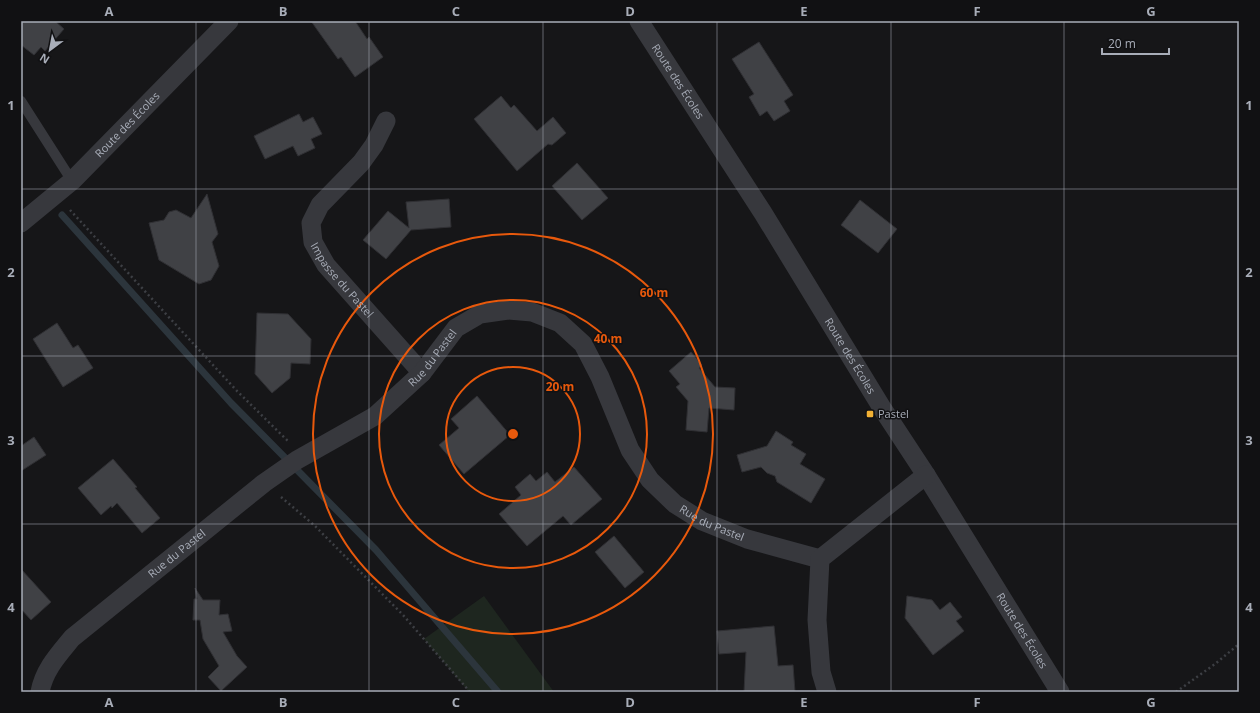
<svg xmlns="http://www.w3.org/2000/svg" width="1260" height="713" viewBox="0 0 1260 713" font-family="'Open Sans',sans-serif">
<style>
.green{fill:#1e261f}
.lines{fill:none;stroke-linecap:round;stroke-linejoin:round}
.stream{stroke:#2c353c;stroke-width:7}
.building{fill:#404145;stroke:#303034}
.path{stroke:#3d3f44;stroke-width:2.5;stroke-dasharray:2 3;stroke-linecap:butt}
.service{stroke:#37383d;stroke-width:10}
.minor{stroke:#37383d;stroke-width:19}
.grid{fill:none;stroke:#a8adb8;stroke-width:1;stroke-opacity:0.55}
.ring{fill:none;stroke:#e8590c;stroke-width:2}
.poi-dot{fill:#f2b134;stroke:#111113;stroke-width:1.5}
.labels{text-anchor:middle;stroke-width:3;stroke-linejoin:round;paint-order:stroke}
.street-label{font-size:11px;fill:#a8adb8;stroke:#111113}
.poi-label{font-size:11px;fill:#a8adb8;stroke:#111113;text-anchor:start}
.centre{fill:#e8590c;stroke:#111113;stroke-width:2}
.ring-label{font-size:12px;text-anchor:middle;font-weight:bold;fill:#e8590c;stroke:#111113;stroke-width:3;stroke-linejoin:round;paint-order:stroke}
.neatline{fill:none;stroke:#a8adb8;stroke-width:1.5}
.grid-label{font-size:13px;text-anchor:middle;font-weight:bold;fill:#a8adb8}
</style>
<rect width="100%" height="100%" fill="#161618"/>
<path class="green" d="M484,596l70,96h-85l-45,-53z"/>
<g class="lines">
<path class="stream" d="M62,215l169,188 145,147 122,142"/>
</g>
<g class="building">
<path d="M21,21h34l9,8 -19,22 -4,-4 -7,8 -13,-10z"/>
<path d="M311,21h44l12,18 2,-2 14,20 -28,20 -14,-20 -3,2z"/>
<path d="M759,42l34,53 -9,6 6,10 -16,10 -7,-10 -7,5 -11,-19 5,-3 -22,-35z"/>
<path d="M501,96l10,12 3,-3 23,26 16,-14 13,16 -14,12 -4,-1 -31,27 -43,-52z"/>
<path d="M299,114l4,8 10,-5 9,17 -11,5 4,9 -17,8 -5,-10 -28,13 -11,-23z"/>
<path d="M577,163l31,35 -26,22 -30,-34z"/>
<path d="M207,194l11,40 -6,8 7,24 -8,14 -12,4 -40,-24 -10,-37 15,-3 5,-8 7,-2 15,8z"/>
<path d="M449,199l2,28 -40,3 -25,29 -23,-19 25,-29 21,17 -3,-26z"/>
<path d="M860,200l37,29 -19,24 -37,-28z"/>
<path d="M257,313l31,1 23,25 -1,25 -19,-1 -1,15 -18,15 -17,-19z"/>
<path d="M57,323l16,25 5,-3 15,23 -30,19 -30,-48z"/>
<path d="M691,352l11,13 -3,3 16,19 20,1 -1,22 -25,-2 -2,24 -21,-2 2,-29 -12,-14 4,-3 -11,-13z"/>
<path d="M477,396l33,39 -46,39 -25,-29 20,-17 -8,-9z"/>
<path d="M776,431l17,11 -2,3 15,9 -6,10 25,15 -14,24 -34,-21 -2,-6 -8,-3 -6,-6 -19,5 -5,-17 30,-9z"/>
<path d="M34,437l12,18 -25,16v-25z"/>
<path d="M113,459l24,28 -2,1 25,30 -18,15 -25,-30 -5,5 -1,-2 -10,9 -23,-27z"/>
<path d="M574,467l28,32 -31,26 -8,-9 -36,30 -28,-32 22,-19 -6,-8 15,-13 6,7 11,-9 8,10z"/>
<path d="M614,536l30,36 -19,16 -30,-36z"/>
<path d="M21,569l30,33 -20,18 -10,-11z"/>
<path d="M195,588l8,12h17l-1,15 9,-1 4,17 -9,1 14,24 10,11 -26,24 -13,-14 11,-11 -16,-27 -3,-19h-7l1,-21h3z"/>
<path d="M907,596l25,4 8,10 10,-8 12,15 -6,4 8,10 -31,24 -28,-37z"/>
<path d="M774,626l4,40 15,-1 2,27h-51l2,-40 -27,2 -2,-23z"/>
</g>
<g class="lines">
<g class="path">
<path d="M70,210l167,181 52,51"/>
<path d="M281,497l33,28 89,90 67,77"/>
<path d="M1176,692l39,-28 24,-20"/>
</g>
<path class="service" d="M21,101l51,80"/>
<g class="minor">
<path id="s1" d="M639,21l124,192 119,195 44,67 134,217"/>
<path id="s2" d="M386,121l-12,24 -13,18 -41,42 -9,18 2,19 13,23 96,108"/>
<path id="s3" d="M21,223l51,-42 157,-160"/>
<path id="s4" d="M40,692c4,-22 18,-37 32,-54l192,-155 33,-23 78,-44 47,-43 34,-45 24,-14 28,-4 24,2 28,11 23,21 17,33 30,73 20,30 25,24 27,17 45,18 73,20"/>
<path d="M827,692l-6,-20 -4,-52 3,-61 106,-84"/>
</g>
</g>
<path class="grid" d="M196,21v671M369,21v671M543,21v671M717,21v671M891,21v671M1064,21v671M21,189h1218M21,356h1218M21,524h1218"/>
<g class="ring">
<circle cx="513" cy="434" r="67"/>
<circle cx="513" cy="434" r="134"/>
<circle cx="513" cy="434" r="200"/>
</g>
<rect class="poi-dot" x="866" y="410" width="8" height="8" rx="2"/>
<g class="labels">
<g class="street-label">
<text dy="4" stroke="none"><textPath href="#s1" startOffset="72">Route des Écoles</textPath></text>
<text dy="4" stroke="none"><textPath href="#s3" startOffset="145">Route des Écoles</textPath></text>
<text dy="4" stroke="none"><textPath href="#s2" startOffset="195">Impasse du Pastel</textPath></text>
<text dy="4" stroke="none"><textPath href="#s1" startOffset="396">Route des Écoles</textPath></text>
<text dy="4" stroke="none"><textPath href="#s4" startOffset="522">Rue du Pastel</textPath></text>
<text dy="4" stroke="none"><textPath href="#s4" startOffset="930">Rue du Pastel</textPath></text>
<text dy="4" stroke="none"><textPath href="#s4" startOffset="198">Rue du Pastel</textPath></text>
<text dy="4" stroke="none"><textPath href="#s1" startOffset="720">Route des Écoles</textPath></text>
</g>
<g class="poi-label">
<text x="878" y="418">Pastel</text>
</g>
</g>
<circle cx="513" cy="434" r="6" class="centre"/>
<g class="ring-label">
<text x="654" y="297">60 m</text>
<text x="608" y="343">40 m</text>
<text x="560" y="391">20 m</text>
</g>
<rect width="1260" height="713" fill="none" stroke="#111113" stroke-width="44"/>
<g transform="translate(50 50) rotate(212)" stroke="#111113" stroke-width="3" paint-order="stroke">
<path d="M0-3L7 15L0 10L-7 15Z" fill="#a8adb8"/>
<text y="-6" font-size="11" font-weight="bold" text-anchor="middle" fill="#a8adb8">N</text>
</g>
<path d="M1102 48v6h67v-6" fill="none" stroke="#a8adb8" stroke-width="2"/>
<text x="1108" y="48" font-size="12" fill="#a8adb8" stroke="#111113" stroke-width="3" paint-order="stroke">20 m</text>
<rect x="22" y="22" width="1216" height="669" class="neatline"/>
<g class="grid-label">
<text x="109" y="16">A</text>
<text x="283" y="16">B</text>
<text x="456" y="16">C</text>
<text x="630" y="16">D</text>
<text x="804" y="16">E</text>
<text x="977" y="16">F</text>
<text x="1151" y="16">G</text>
<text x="11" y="110">1</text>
<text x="1249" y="110">1</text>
<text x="11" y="277">2</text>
<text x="1249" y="277">2</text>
<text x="11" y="445">3</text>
<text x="1249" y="445">3</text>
<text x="11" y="612">4</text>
<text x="1249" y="612">4</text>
<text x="109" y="707">A</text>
<text x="283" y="707">B</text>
<text x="456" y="707">C</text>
<text x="630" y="707">D</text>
<text x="804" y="707">E</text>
<text x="977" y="707">F</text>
<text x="1151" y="707">G</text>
</g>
</svg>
